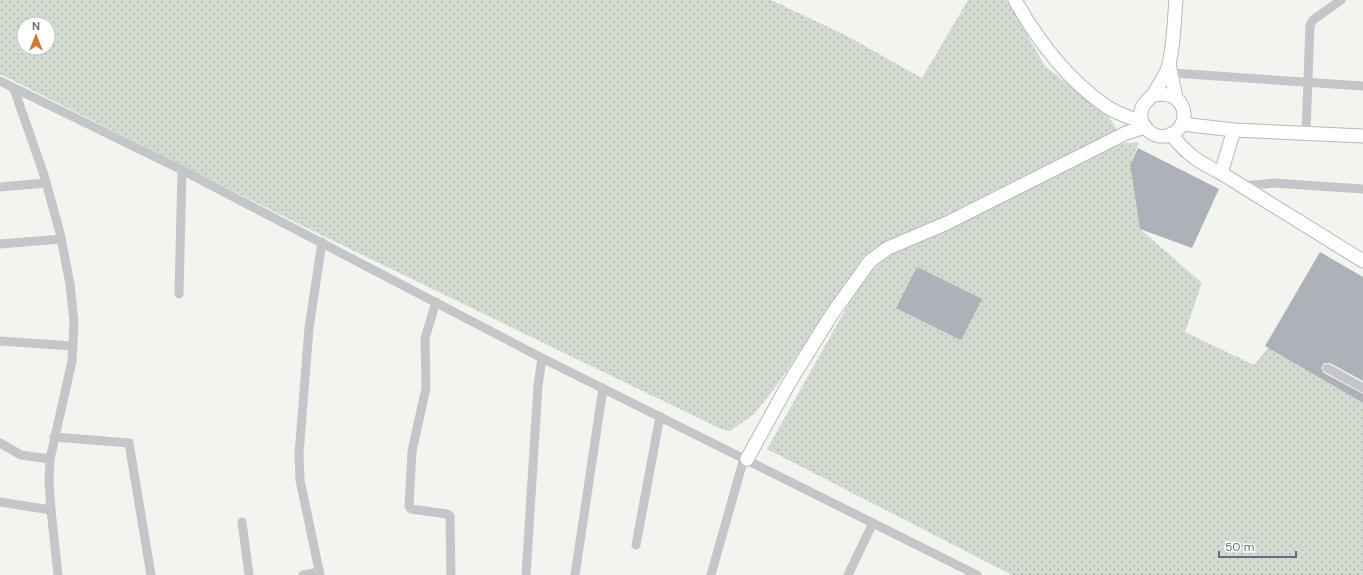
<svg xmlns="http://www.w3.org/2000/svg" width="1363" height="575" viewBox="0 0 1363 575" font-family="'DM Sans',sans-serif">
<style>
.grass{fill:url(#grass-dots);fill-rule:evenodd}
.building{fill:#adb1b8}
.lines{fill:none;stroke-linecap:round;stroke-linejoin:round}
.secondary-casing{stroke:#b6b9be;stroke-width:15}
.street{stroke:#c4c6ca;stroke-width:9}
.secondary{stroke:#fff;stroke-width:13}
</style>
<defs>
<pattern id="grass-dots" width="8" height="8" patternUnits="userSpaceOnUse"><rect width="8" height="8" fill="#d3dbd1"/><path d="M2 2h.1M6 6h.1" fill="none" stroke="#afb6af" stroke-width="1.8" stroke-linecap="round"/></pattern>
</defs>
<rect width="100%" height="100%" fill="#f3f4f0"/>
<g class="grass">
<path d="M0,0h771l74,35 77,43 46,-78h39l38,66 64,51 8,13 -253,126 -89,132 -22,27 -23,16 -9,-2 -406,-197 -315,-158zM24,24h24v24h-24z"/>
<path d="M1139,142l-9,23 10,64 62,54 -17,49 69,33 14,-17 95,55v172h-351l-245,-126 95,-169 25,-24 174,-85 63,-28z"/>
</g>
<g class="building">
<path d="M1138,148l81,41 -27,59 -52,-19 -10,-64z"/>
<path d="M1320,252l43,25v104l-33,-18h-6l-3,5 3,5 39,21v9l-98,-57z"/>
<path d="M917,267l65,32 -21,41 -65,-32z"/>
</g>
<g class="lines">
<g class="secondary-casing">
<g id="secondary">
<path d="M1015,0c23,41 50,77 88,104 11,9 26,13 39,18"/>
<path d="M1169,65l7,32"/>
<path d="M1152,96c33,-10 43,29 18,39 -16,6 -34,-10 -28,-27 2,-6 6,-8 10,-12 4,-5 16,-25 17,-32 5,-20 5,-43 7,-64"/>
<path d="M1182,124l52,6 129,6"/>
<path d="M1171,134c14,19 29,29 50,39l142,88"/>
<path d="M1221,173l13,-43"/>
<path d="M747,459l42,-76 43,-69 38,-53 18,-13 59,-25 179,-90 19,-6"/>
</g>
</g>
<g class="street">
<path d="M1172,73l191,13"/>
<path d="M0,81l182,89 360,188 435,217"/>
<path d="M14,89l30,86 16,58 10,51 4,38 -2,39 -22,98 -1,23 2,28 7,65"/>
<path d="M1306,133l4,-108 3,-5 28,-20"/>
<path d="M1242,186l32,-3 89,6"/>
<path d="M0,187l46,-4"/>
<path d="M0,244l61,-5"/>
<path d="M179,294l3,-124"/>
<path d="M436,302l-11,36 1,50 -14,63 -3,55 2,3 36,5 3,2 1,59"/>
<path d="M0,341l72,5"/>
<path d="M1327,368l36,20"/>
<path d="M54,437l75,6 22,132"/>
<path d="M0,443l21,12 29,4"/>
<path d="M0,502l51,8"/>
<path d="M242,522l7,53"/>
<path d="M636,545l24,-129"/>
<path d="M303,575l16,-3"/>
<path d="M320,575l-20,-95 -1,-26 10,-126 13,-86"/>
<path d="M526,575l12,-189 4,-28"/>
<path d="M575,575l28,-187"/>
<path d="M711,575l33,-117"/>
<path d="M848,575l25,-52"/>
</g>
<use href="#secondary" class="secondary"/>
</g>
<g transform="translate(36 36)"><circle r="19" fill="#ffffff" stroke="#c1c5cc"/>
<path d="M0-3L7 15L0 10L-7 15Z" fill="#db7628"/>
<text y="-6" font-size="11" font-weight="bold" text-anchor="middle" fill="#646e80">N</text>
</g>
<path d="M1219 551v6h77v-6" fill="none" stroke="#646e80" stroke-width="2"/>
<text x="1225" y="551" font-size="12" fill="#646e80" stroke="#ffffff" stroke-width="3" paint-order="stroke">50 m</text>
</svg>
